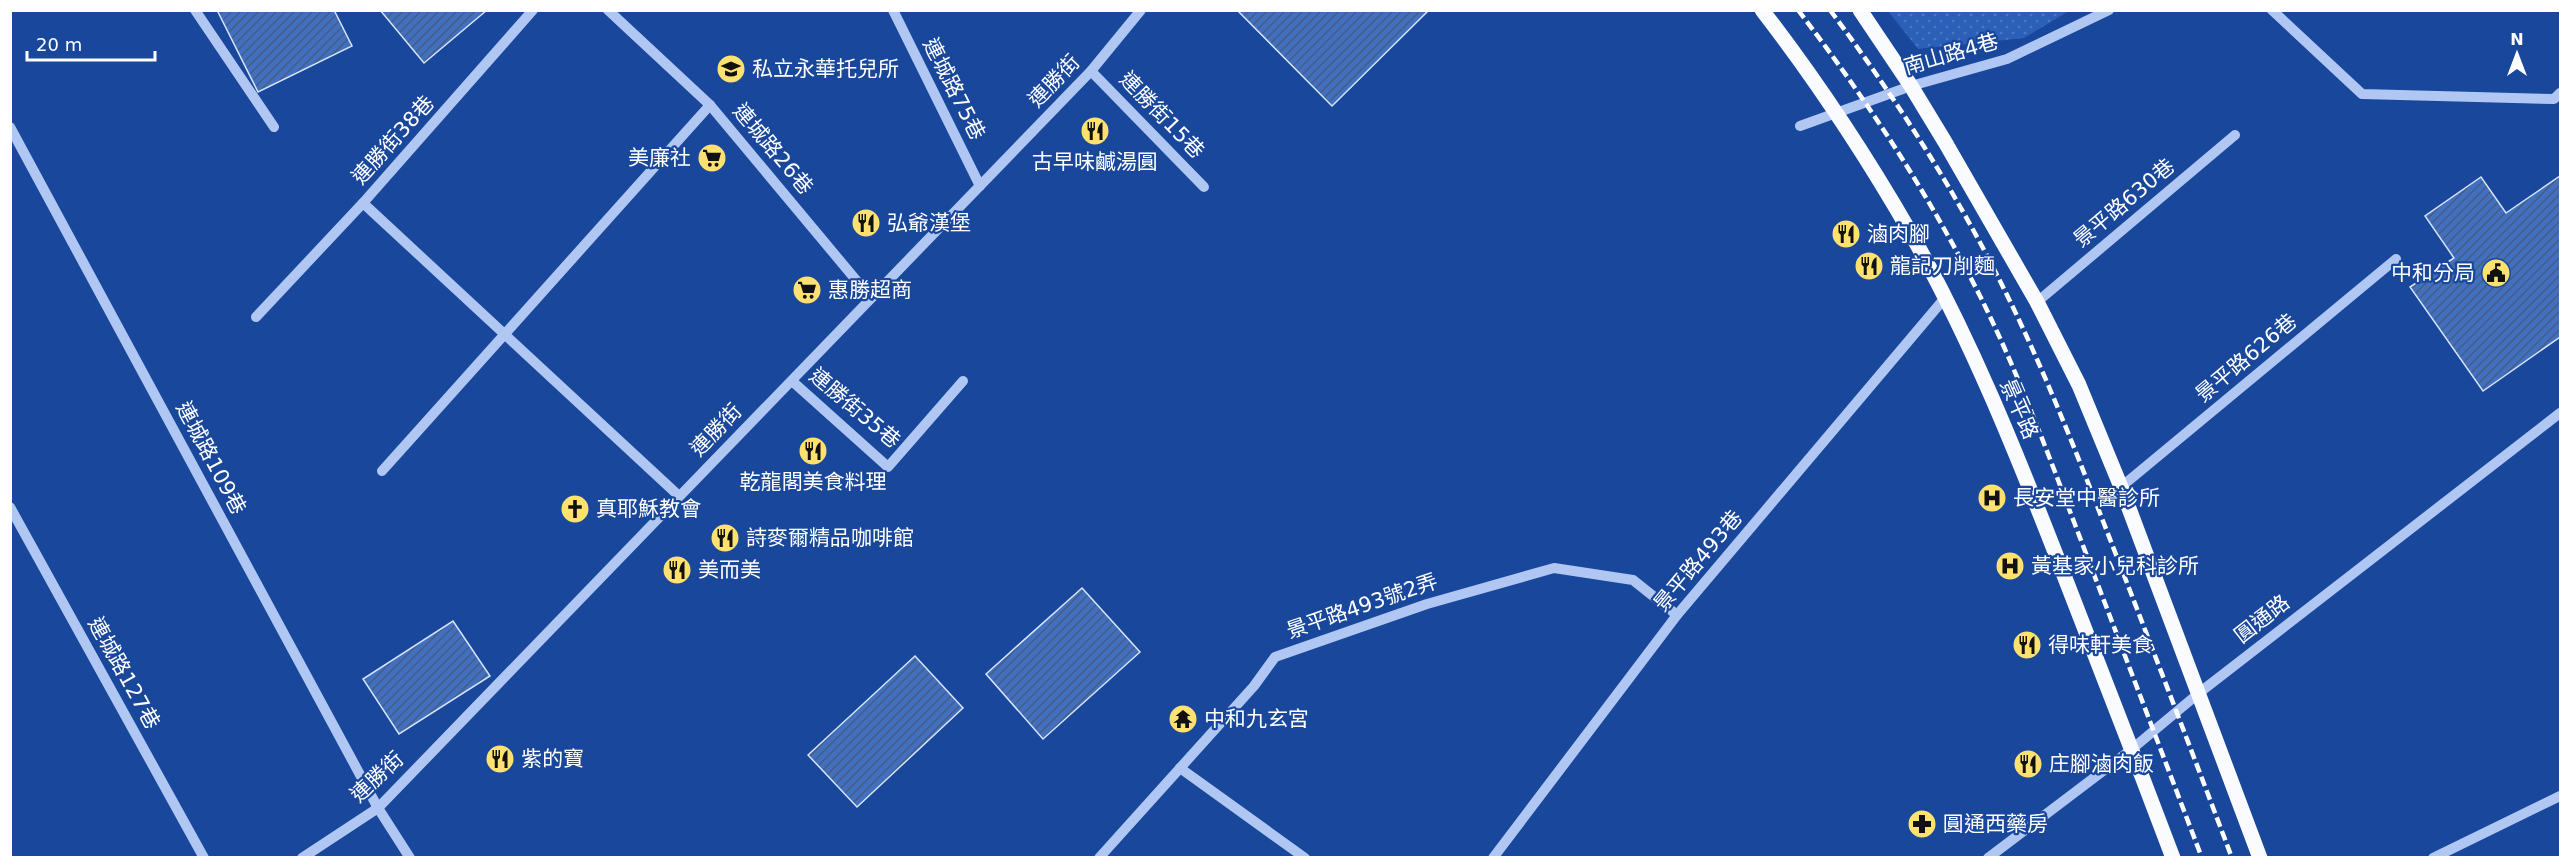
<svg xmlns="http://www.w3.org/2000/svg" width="2571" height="868" viewBox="0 0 2571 868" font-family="'DejaVu Sans','Noto Sans TC',sans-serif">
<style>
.park{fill:url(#park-dots)}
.building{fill:url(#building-hatch);stroke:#d6e4fc;stroke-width:1.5}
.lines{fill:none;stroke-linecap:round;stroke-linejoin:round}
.minor{stroke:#afc7f2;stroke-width:10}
.major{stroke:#f9fbff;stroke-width:15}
.rail{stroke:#fff;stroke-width:4.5;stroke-dasharray:10 4.5;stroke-linecap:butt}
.labels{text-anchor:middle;stroke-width:4.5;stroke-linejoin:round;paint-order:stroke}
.street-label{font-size:21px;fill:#fff;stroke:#19479b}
.poi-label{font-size:21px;fill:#fff;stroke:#19479b;text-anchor:start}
</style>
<defs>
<pattern id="park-dots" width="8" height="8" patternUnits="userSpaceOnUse" patternTransform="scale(1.5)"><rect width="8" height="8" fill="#2c5fb8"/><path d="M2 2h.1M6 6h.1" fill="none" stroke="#4c77c3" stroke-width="1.8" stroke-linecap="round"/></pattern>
<pattern id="building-hatch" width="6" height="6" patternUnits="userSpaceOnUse" patternTransform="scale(1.5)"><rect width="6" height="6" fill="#4170c1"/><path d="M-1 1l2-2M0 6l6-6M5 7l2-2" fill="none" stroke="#475c81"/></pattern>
</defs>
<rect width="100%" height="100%" fill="#19479b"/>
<path class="park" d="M1888,11h181l-45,27 -106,11z"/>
<g class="building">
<path d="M217,10h117l18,36 -94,46z"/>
<path d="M380,10h107l-63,53z"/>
<path d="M1237,10h192l-97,96z"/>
<path d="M2560,176v161l-77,54 -73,-104 44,-29 -29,-42 56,-39 25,36z"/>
<path d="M1082,588l58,64 -97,87 -57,-65z"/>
<path d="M453,621l37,55 -91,58 -36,-55z"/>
<path d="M915,656l48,52 -106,99 -49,-52z"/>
</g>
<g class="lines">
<g class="minor">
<path d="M195,10l79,117"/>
<path d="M533,10l-170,193 316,293"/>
<path d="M608,10l102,95 161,193"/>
<path d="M893,10l87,176"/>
<path d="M2272,10l90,84 192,5 6,-6"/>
<path d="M1091,71l113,116"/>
<path d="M1800,126l111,-40 96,-27 102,-49"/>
<path d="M10,127l368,681 32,50"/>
<path d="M2037,302l198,-167"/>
<path d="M256,317l107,-114"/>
<path d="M792,381l96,86 75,-86"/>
<path d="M382,471l328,-366"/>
<path d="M2121,487l275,-228"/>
<path d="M10,507l194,351"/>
<path d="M1180,768l125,90"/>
<path d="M302,858l76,-50 713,-737 50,-61"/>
<path d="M1099,858l155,-172 21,-29 152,-53 127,-36 79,12 44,35"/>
<path d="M1493,858l184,-243 267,-316"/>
<path d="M1988,858l144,-109 67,-56 361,-280"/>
<path d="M2433,858l127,-62"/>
</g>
<g class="major">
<path d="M1762,10c54,70 103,144 148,222 60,105 106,220 150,333 38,97 76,195 113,293"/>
<path d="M1860,10l51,76 34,56 92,160 42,83 42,102 139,371"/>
</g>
<g class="rail">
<path d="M1798,10c69,90 130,183 181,284 40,80 71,165 103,249 40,105 80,210 120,315"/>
<path d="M1830,10c65,87 125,180 173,277 46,92 82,188 119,283 37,96 74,192 110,288"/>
</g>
</g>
<defs>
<g id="school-disc" transform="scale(1.5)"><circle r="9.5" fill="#ffe16f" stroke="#19479b"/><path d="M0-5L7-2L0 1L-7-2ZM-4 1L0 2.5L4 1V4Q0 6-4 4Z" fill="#111"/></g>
<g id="restaurant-disc" transform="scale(1.5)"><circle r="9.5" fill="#ffe16f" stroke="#19479b"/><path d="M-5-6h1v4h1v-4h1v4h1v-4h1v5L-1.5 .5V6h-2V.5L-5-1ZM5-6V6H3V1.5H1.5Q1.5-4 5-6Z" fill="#111"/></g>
<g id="supermarket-disc" transform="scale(1.5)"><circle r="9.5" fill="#ffe16f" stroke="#19479b"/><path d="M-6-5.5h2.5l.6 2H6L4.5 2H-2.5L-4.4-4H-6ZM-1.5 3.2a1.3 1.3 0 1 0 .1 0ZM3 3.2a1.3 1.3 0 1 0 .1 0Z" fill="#111"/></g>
<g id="civic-disc" transform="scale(1.5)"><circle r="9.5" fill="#ffe16f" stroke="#19479b"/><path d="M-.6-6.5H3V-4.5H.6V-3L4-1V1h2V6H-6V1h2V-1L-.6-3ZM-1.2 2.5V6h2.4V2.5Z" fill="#111"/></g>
<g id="hospital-disc" transform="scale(1.5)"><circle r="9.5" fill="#ffe16f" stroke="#19479b"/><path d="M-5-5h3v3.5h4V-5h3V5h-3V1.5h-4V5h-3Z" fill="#111"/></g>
<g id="church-disc" transform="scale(1.5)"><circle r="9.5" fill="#ffe16f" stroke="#19479b"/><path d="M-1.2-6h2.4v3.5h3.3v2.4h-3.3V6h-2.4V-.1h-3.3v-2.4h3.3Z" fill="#111"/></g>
<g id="temple-disc" transform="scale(1.5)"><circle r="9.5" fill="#ffe16f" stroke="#19479b"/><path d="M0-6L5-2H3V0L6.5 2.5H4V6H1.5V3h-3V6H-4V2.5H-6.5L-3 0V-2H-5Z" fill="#111"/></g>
<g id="pharmacy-disc" transform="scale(1.5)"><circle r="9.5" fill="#ffe16f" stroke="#19479b"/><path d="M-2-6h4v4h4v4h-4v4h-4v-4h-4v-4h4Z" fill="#111"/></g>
</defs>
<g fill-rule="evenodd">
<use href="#school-disc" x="731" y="69"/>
<use href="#restaurant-disc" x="1095" y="131"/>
<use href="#supermarket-disc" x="712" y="158"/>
<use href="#restaurant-disc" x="866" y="223"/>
<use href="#restaurant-disc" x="1846" y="234"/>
<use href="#restaurant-disc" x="1869" y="266"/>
<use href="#civic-disc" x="2496" y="273"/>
<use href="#supermarket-disc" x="807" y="290"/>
<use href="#restaurant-disc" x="813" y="451"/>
<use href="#hospital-disc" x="1992" y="498"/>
<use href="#church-disc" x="575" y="509"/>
<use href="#restaurant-disc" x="725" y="538"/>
<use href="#hospital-disc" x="2010" y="566"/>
<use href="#restaurant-disc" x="677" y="570"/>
<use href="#restaurant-disc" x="2027" y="645"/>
<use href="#temple-disc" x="1183" y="719"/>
<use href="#restaurant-disc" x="500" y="759"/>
<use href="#restaurant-disc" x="2028" y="764"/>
<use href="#pharmacy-disc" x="1922" y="824"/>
</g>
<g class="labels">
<g class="street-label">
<text transform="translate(1951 54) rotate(-16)" y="7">南山路4巷</text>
<text transform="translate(1054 81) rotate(-46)" y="7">連勝街</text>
<text transform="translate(954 89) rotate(63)" y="7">連城路75巷</text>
<text transform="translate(1162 115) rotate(46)" y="7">連勝街15巷</text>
<text transform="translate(393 140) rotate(-48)" y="7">連勝街38巷</text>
<text transform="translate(773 149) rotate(50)" y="7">連城路26巷</text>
<text transform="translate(2124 203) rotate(-40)" y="7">景平路630巷</text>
<text transform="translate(2246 358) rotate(-40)" y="7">景平路626巷</text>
<text transform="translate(855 408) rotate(40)" y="7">連勝街35巷</text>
<text transform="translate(2019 409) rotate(66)" y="7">景平路</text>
<text transform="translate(716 430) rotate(-46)" y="7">連勝街</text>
<text transform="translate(211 458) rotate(62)" y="7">連城路109巷</text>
<text transform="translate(1698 561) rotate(-50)" y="7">景平路493巷</text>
<text transform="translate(1362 606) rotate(-19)" y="7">景平路493號2弄</text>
<text transform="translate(2262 619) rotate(-38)" y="7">圓通路</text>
<text transform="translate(124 673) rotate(61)" y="7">連城路127巷</text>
<text transform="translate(377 777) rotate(-43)" y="7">連勝街</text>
</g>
<g class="poi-label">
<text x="752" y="76">私立永華托兒所</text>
<text x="691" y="165" text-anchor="end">美廉社</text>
<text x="1095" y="169" text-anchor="middle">古早味鹹湯圓</text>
<text x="887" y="230">弘爺漢堡</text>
<text x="1867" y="241">滷肉腳</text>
<text x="1890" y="273">龍記刀削麵</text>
<text x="2475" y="280" text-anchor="end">中和分局</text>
<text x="828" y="297">惠勝超商</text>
<text x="813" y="489" text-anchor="middle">乾龍閣美食料理</text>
<text x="2013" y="505">長安堂中醫診所</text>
<text x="596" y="516">真耶穌教會</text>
<text x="746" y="545">詩麥爾精品咖啡館</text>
<text x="2031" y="573">黃基家小兒科診所</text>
<text x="698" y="577">美而美</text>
<text x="2048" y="652">得味軒美食</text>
<text x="1204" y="726">中和九玄宮</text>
<text x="521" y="766">紫的寶</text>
<text x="2049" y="771">庄腳滷肉飯</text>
<text x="1943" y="831">圓通西藥房</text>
</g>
</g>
<rect width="2571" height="868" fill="none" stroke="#ffffff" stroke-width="24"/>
<g transform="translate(2517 54)" stroke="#19479b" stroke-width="4.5" paint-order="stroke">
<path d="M0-4.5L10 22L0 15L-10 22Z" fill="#ffffff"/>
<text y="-9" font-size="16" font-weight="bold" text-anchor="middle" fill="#ffffff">N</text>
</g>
<path d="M27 51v9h128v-9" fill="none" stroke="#ffffff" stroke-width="3"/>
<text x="36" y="51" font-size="18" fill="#ffffff" stroke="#19479b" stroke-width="4.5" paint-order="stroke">20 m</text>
</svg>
